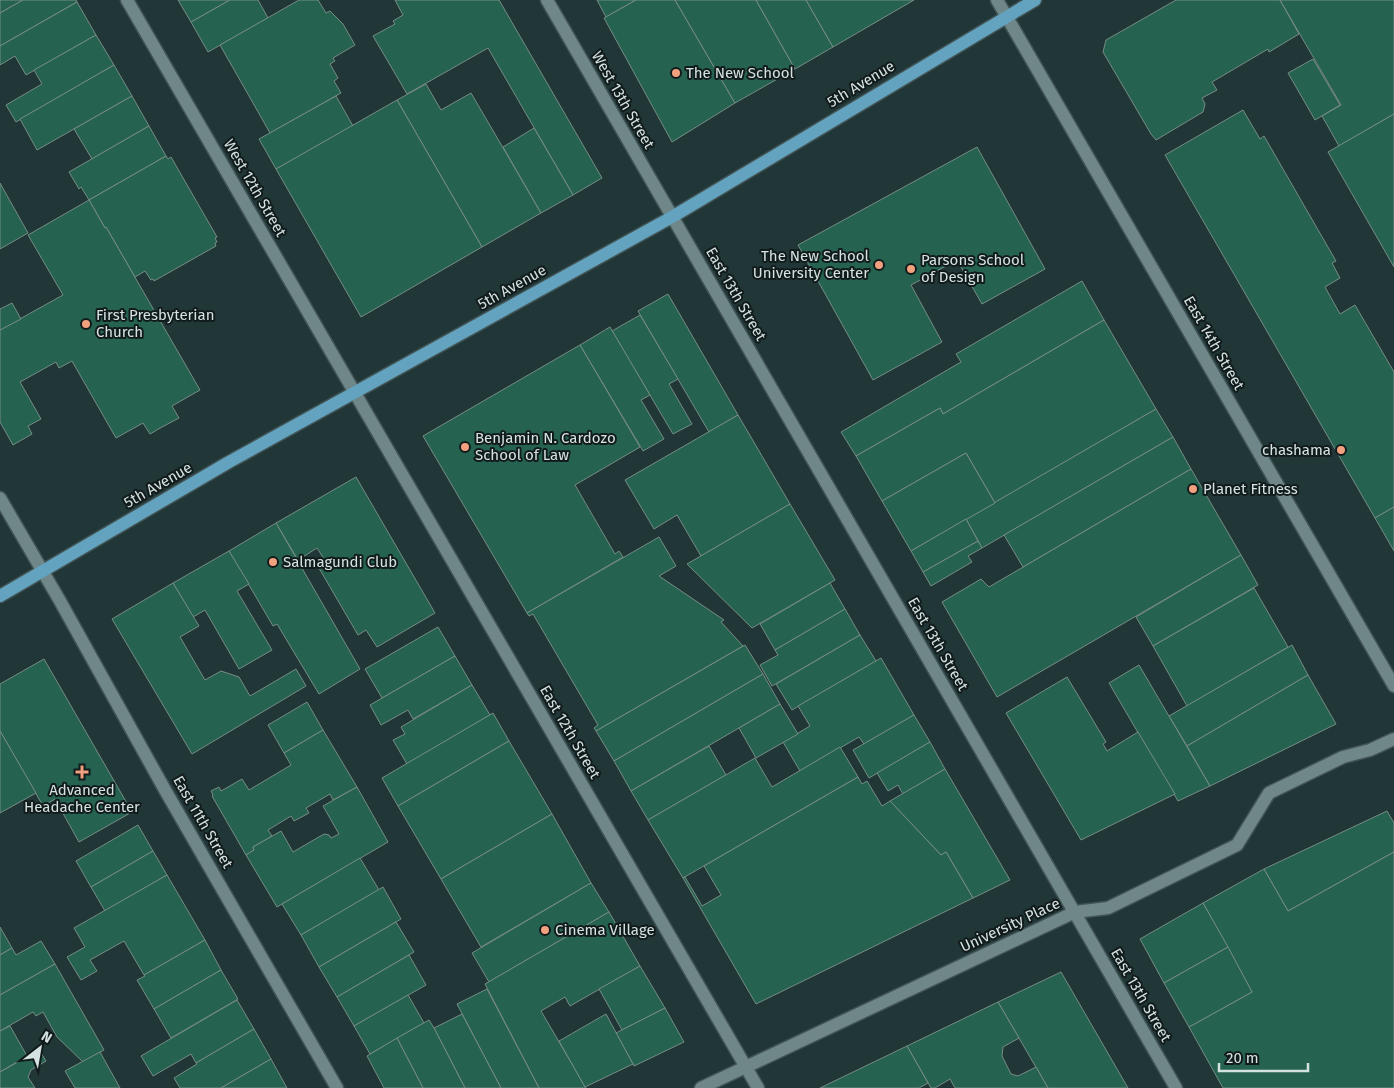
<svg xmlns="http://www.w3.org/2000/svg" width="1394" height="1088" viewBox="0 0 1394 1088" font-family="'Fira Sans',sans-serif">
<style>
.building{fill:#256350;stroke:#778c84}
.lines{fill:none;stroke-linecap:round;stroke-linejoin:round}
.minor-casing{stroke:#415455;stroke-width:15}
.major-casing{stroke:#415455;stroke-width:15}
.minor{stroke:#708789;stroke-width:12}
.major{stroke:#63a3bf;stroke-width:12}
.poi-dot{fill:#f2a17e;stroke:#121b1c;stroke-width:2}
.labels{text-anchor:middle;stroke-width:4;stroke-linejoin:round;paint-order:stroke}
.poi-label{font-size:15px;fill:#d5e2e2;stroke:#121b1c;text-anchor:start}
.street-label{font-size:15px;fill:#d5e2e2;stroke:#121b1c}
</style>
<rect width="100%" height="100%" fill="#213637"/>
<g class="building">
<path d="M0,0h23l-23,13z"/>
<path d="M23,0h53l1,2 -77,44v-33z"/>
<path d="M178,0h52l-39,22z"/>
<path d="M230,0h28l10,18 -60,34 -17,-30z"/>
<path d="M299,0h19l8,13 4,-2 13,13 12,21 -22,13 2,3 -5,3 8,14 -4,3 7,12 -71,40 -50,-88z"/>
<path d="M395,0h104l103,178 -29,17 -85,-147 -81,46 -34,-58 22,-12 -2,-3 10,-6z"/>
<path d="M597,0h39l-30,17z"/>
<path d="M636,0h39l60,103 -63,39 -68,-124z"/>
<path d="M675,0h81l39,69 -60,34z"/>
<path d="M756,0h50l27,47 -38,22z"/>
<path d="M806,0h108l-81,47z"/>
<path d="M1176,0h104l19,34 -30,18 -1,-3 -56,33 5,8 -15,8 3,6 -2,8 -47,28 -5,-6 -48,-82 3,-12z"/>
<path d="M1280,0h114v114l-55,32 -17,-30 19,-11z"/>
<path d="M77,2l19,33 -70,40 -11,-19 -15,9v-19z"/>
<path d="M96,35l18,30 -98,57 -10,-17 36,-21 -8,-14z"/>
<path d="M1313,59l27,46 -25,15 -27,-47z"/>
<path d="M114,65l18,31 -95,54 -17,-31z"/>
<path d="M426,84l15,26 30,-17 70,120 -59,34 -85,-147z"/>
<path d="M132,96l17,30 -57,33 -18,-30z"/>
<path d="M336,96l17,30 -77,43 -17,-30z"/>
<path d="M397,100l85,147 -121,70 -85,-148z"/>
<path d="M1243,110l17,29 4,-3 72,125 -4,2 8,15 -15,9 15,27 15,-9 39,67v135l-19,11 -210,-363z"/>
<path d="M1394,114v153l-66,-115z"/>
<path d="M149,126l17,30 -77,44 -8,-13 -2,2 -10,-17z"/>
<path d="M534,128l39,67 -32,18 -38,-66z"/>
<path d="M977,147l68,122 -63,35 -25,-44 -46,25 31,57 -69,38 -75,-135z"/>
<path d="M166,156l2,3 3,-2 46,80 -2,1 2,4 -2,1 1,3 -62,35 -1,-2 -2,1 -6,-9 -10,6 -29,-50 -1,1 -16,-28z"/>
<path d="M0,183l28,50 -28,16z"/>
<path d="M89,200l16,28 1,-1 94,163 -28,16 7,12 -17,9 -12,7 -7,-11 -27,15 -44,-77 -13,7 -3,-6 -36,20 21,37 -13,7 4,8 -19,11 -13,-23v-92l63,-35 -35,-60z"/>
<path d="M1082,281l22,39 -161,94 -3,-6 -84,48 -15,-24 120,-70 -5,-8z"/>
<path d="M668,294l70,121 -29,17 -71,-121z"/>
<path d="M12,303l9,16 -21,11v-21z"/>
<path d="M640,315l38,64 -9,5 23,40 -19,10 -61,-103z"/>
<path d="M1104,320l52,89 -161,94 -29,-50 -84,48 -26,-45 84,-48 3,6z"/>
<path d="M610,327l40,68 -9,5 23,39 -21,12 -63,-106z"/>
<path d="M580,345l60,102 -65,38 40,69 4,-3 4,6 -96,56 -104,-177z"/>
<path d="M1156,409l17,28 -191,111 -16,-29z"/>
<path d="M738,415l52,89 -89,52 -24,-41 -23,14 -29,-49z"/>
<path d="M1173,437l18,32 -168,98 -19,-32z"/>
<path d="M966,453l29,50 -84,48 -29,-50z"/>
<path d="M1191,469l50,86 -244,142 -55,-95 39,-23 8,8z"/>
<path d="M356,477l79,136 -58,34 -11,-17 -8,5 -42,-72 8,-4 -7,-11 -19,12 -22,-37z"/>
<path d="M790,504l45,76 -83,48 -65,-64z"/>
<path d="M1394,507v44l-19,-33z"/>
<path d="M966,519l12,22 -55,31 -12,-21z"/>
<path d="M276,523l84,146 -41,25 -42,-70 -4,2 -44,-75z"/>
<path d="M659,537l17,29 -17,10 65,44 -3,2 22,24 -147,85 -2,-3 4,-3 -65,-111 -4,2 -2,-3z"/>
<path d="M978,541l4,7 -14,8 4,6 -41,24 -8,-14z"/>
<path d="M229,551l20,33 -12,7 35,59 -33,19 -34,-59 -12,7 -20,-34z"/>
<path d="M1241,555l17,30 -105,61 -17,-29z"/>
<path d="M173,583l26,43 -19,11 25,43 16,-9 18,6 11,19 46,-27 10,17 -114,68 -80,-135z"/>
<path d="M830,583l15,26 -70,41 -15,-26z"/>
<path d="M1254,588l34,59 -101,59 -34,-60z"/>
<path d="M845,609l15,26 -88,51 -12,-21 18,-10 -3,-5z"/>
<path d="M438,627l17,29 -73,42 -17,-29z"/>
<path d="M860,635l16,26 -84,49 -16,-26z"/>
<path d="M745,645l18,29 -149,87 -18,-30z"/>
<path d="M1292,645l16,30 -121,71 -18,-30z"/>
<path d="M455,656l17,29 -59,34 -5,-9 -27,15 -11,-20z"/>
<path d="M881,658l33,57 -50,29 -5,-7 -59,34 -17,-29 27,-16 -12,-20z"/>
<path d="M44,659l88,153 -53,30 -24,-43 -12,7 -43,-75v-47z"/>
<path d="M1139,665l71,121 -32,15 -69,-118z"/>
<path d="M763,674l17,30 -149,87 -17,-30z"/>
<path d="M1308,675l28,49 -126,62 -23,-40z"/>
<path d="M1067,677l39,65 -3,2 4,7 31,-19 37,62 -94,46 -75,-127z"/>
<path d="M472,685l18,30 -83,49 -14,-24 12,-6 -4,-7z"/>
<path d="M307,702l16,28 -39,23 -16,-28z"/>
<path d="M780,704l18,30 -42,24 -17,-30z"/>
<path d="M493,713l16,28 -111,65 -16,-28z"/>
<path d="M914,715l16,27 -61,36 -16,-28z"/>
<path d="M323,730l34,57 -24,13 -3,-6 -24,14 3,5 -15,8 -3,-5 -23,14 4,6 -19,11 1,3 -8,5 -34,-59 1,-1 -2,-4 8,-4 2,4 21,-12 7,11 42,-25 -7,-12z"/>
<path d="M0,731l36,62 -36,20z"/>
<path d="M509,741l43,73 -111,65 -43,-73z"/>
<path d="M930,742l15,27 -42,25 -5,-9 -10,6 -11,-18z"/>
<path d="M709,746l17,29 -78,45 -17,-29z"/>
<path d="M840,747l18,30 -175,101 -35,-58 107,-62 17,29z"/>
<path d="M945,769l65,111 -37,18 -27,-46 -5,3 -51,-54z"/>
<path d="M858,777l4,7 5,-3 15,25 8,-5 51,54 5,-3 27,46 -217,106 -73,-126 2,-1 17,29 19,-11 -17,-29z"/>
<path d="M357,787l31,55 -111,65 -31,-52 8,-5 -1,-3 28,-16 12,21 31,-18 5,1 2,3 8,-4 -16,-28z"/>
<path d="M1387,811l7,12v29l-106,59 -24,-42z"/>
<path d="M552,814l39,69 -110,64 -40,-68z"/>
<path d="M138,825l15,26 -62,36 -15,-26z"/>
<path d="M153,851l14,24 -62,36 -14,-24z"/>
<path d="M1394,852v236h-171l-34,-61 63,-35 -49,-89 61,-34 24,42z"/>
<path d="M360,858l19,32 -78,45 -19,-31z"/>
<path d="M167,875l38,65 -61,35 -20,-34 -34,19 7,11 -16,9 -14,-23 18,-10 -11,-19z"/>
<path d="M591,883l18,29 -120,70 -17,-29z"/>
<path d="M383,887l18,32 -82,48 -18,-32z"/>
<path d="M1203,903l25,44 -64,36 -24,-44z"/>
<path d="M609,912l31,54 -70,40 -5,-9 -24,14 45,77h-47l-54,-104z"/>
<path d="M396,922l18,30 -77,45 -18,-30z"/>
<path d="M0,927l12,21 -12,7z"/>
<path d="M205,940l16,30 -67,39 -17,-29 8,-4 -1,-1z"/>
<path d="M41,941l14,23 -55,31v-40l12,-7 4,7z"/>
<path d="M1228,947l24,45 -63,35 -25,-44z"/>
<path d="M409,955l17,30 -72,41 -17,-29z"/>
<path d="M55,964l49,86 -21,12 -26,-25 -14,-25 -7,4 -3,-4 -33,19v-36z"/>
<path d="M640,966l25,42 -43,22 -23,-41z"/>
<path d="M221,970l17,29 -67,39 -17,-29z"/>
<path d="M1061,972l22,38 45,78h-80l-50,-86z"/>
<path d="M487,989l52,99h-38l-44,-84z"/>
<path d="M408,995l16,28 -54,31 -16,-28z"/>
<path d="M237,1000l17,29 -58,34 -5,-9 -38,22 -12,-20z"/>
<path d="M998,1002l21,36 -16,9 -1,9 9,18 7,2 18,-9 12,21h-93l-5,-9 -15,9h-4l-24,-42z"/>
<path d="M665,1008l19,34 -50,24 -18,-33z"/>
<path d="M462,1014l39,74h-36l-31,-60z"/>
<path d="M606,1014l27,50 -48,23 -26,-46z"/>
<path d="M429,1020l5,8 31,60h-42l-26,-50z"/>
<path d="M10,1026l17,30 -27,16v-41z"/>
<path d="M254,1029l17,30 -50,29h-41l-6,-10 23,-14 -1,-1z"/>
<path d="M397,1038l26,50h-39l-17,-32z"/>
<path d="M907,1046l21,37 -9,5h-99z"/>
<path d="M39,1050l7,11 -15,9 -3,7 7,11h-35v-16z"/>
<path d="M100,1052l20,36h-45l-10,-17z"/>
<path d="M271,1059l16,29h-66z"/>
</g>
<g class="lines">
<g class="minor-casing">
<g id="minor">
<path d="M127,0l631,1088"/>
<path d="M547,0l629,1088"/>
<path d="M997,0l397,686"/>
<path d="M0,498l60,103 105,189 172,298"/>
<path d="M701,1088l374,-176 33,-4 129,-63 32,-52 74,-36 27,-7 24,-11"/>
</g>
</g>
<g class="major-casing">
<path id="major" d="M0,596l229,-134 443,-245 363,-217"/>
</g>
<use href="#minor" class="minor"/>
<use href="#major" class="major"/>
</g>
<g class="poi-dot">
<circle cx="676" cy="73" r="5"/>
<circle cx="879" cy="265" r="5"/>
<circle cx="911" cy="269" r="5"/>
<circle cx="86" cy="324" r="5"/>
<circle cx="465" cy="447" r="5"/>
<circle cx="1341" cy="450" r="5"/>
<circle cx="1193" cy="489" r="5"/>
<circle cx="273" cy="562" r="5"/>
<path d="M79.5 764.5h5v5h5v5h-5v5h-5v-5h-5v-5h5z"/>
<circle cx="545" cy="930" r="5"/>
</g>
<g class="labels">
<g class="poi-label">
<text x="686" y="78">The New School</text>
<text x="869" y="261" text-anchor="end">The New School<tspan x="869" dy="17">University Center</tspan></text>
<text x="921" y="265">Parsons School<tspan x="921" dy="17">of Design</tspan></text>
<text x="96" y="320">First Presbyterian<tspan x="96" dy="17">Church</tspan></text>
<text x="475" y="443">Benjamin N. Cardozo<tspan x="475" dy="17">School of Law</tspan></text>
<text x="1331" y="455" text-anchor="end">chashama</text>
<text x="1203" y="494">Planet Fitness</text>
<text x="283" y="567">Salmagundi Club</text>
<text x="82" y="795" text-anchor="middle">Advanced<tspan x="82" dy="17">Headache Center</tspan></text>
<text x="555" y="935">Cinema Village</text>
</g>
<g class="street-label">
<text transform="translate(861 84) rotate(-31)" y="5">5th Avenue</text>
<text transform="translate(623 100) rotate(60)" y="5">West 13th Street</text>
<text transform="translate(255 188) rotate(60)" y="5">West 12th Street</text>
<text transform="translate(512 287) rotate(-29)" y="5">5th Avenue</text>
<text transform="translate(736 294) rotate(60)" y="5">East 13th Street</text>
<text transform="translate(1214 343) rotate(60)" y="5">East 14th Street</text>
<text transform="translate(158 485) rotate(-30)" y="5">5th Avenue</text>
<text transform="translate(938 644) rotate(60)" y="5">East 13th Street</text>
<text transform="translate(570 732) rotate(60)" y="5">East 12th Street</text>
<text transform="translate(203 822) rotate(60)" y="5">East 11th Street</text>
<text transform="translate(1010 925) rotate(-25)" y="5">University Place</text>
<text transform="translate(1141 995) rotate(60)" y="5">East 13th Street</text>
</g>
</g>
<g transform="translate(40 1048) rotate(31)" stroke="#121b1c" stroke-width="4" paint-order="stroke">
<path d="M0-4L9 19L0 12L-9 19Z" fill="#d5e2e2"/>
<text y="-8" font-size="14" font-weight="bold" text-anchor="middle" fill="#d5e2e2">N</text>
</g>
<path d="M1219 1063v8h89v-8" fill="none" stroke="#d5e2e2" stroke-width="2.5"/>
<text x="1226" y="1063" font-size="15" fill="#d5e2e2" stroke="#121b1c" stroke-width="4" paint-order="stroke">20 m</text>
</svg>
